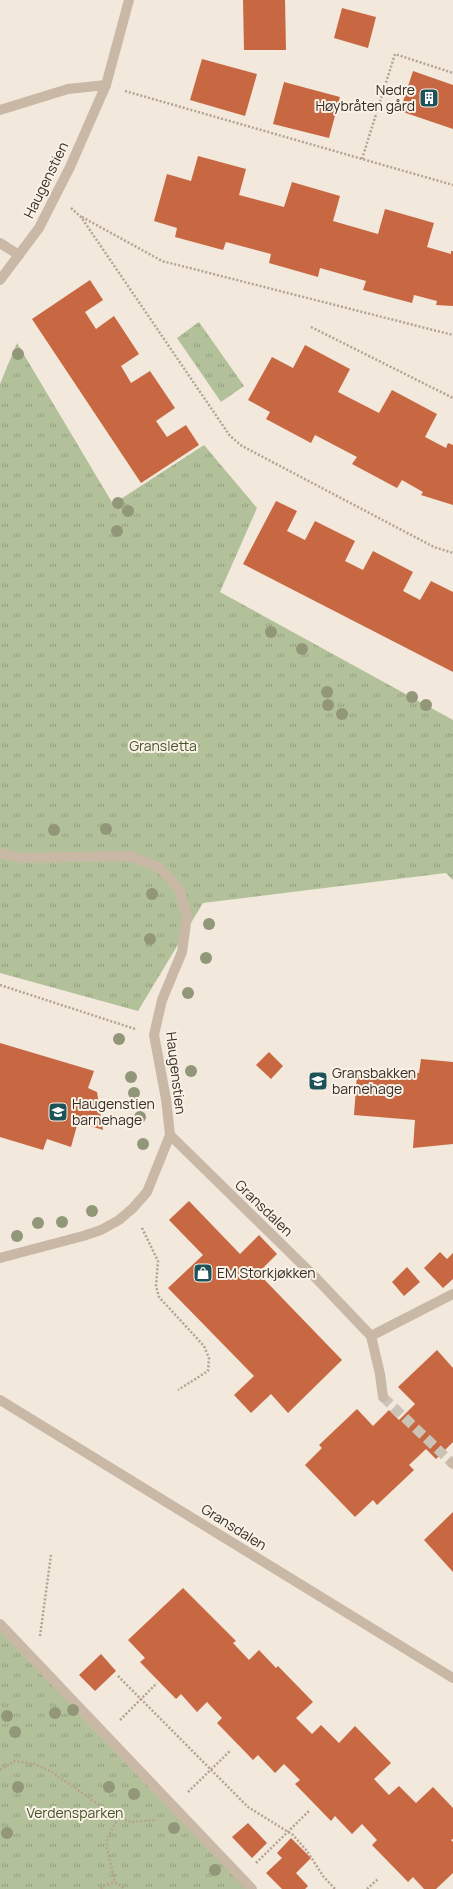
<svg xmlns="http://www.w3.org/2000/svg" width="453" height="1889" viewBox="0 0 453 1889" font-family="Manrope,sans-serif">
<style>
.park{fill:url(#park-tufts)}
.building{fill:#c76843}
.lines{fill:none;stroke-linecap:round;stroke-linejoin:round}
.minor-tunnel{stroke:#ccc3b7;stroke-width:10;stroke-dasharray:10 5;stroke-linecap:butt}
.path{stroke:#b6a291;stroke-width:2.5;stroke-dasharray:2 2;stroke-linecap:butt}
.minor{stroke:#cab8a7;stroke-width:10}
.tree{fill:#92977a}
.labels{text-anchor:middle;stroke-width:4;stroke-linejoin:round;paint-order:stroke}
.poi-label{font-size:14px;fill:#362d27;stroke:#faf2e7;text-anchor:start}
.street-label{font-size:14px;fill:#362d27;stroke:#faf2e7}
.park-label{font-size:14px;fill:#44552b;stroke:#faf2e7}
</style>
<defs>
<pattern id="park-tufts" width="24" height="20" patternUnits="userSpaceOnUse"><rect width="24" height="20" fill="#b3c19b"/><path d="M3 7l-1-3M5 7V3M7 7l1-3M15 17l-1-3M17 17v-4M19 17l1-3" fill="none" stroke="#929d7e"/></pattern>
</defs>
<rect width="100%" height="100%" fill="#f2e8db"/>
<g class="park">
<path d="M199,322l45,64 -23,16 -44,-64z"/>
<path d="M17,343l96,161 91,-59 53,63 -37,84 233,128v160l-7,-7 -243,30 -65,108 -138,-38v-589z"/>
<path d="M0,1624l252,265h-252z"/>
</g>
<g class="building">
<path d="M243,0h42l1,50h-42z"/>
<path d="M342,8l34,9 -8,31 -34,-10z"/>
<path d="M202,59l55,15 -12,42 -55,-16z"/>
<path d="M413,71l40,14v44l-53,-18z"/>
<path d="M284,82l56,15 -11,41 -56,-14z"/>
<path d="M198,156l48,13 -7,26 45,12 8,-25 48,14 -7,25 45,13 7,-25 49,14 -7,24 24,7v-3h2v55l-17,-1 1,-4 -23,-6 -2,8 -49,-13 3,-9 -46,-13 -2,9 -49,-14 2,-9 -45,-12 -3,8 -48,-13 2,-9 -23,-7 13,-47 24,7z"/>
<path d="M90,280l13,20 -18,12 11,17 18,-13 25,38 -18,12 10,17 19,-12 25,37 -19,13 11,16 19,-12 13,20 -58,38 -109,-164z"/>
<path d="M305,345l45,24 -12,23 41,21 13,-23 45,24 -12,23 21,11 2,-5 5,2v60l-32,-10 2,-3 -21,-12 -5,8 -45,-24 5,-7 -42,-22 -4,8 -45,-24 4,-7 -22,-12 24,-43 21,11z"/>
<path d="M276,501l21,10 -10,20 18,9 10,-19 40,20 -10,20 18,9 10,-19 40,21 -10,19 17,9 11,-19 22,11v80l-210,-108z"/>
<path d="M0,1043l94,28 -6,17 9,4 6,38 -25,-8 -7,25 -24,-8 -4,11 -43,-13z"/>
<path d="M269,1052l14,14 -12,13 -15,-14z"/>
<path d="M421,1059l32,3v82l-40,4 2,-28 -61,-5 3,-40 45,4v-8l17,2z"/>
<path d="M189,1201l51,53 19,-19 18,19 -19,19 84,87 -54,53 -17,-19 -20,19 -17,-18 20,-19 -86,-88 35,-33 -34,-35z"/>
<path d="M440,1252l7,7 6,-6v26l-10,9 -19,-20z"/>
<path d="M407,1267l13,15 -16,14 -12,-14z"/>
<path d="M437,1350l16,18v74l-17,17 -10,-10 -17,16 5,5 -37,35 -4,-5 -18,17 -50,-52 17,-17 -3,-3 38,-36 16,17 16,-16 10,10 16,-16 -17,-17z"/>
<path d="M453,1512v60l-29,-32z"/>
<path d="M183,1588l53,53 -3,2 16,17 10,-10 17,18 2,-2 35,36 -17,16 16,16 9,-9 18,18 16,-17 36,37 -17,16 15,16 10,-9 17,17 17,-16 20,21v31l-2,1 2,2v31l-17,16h-12l-11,-12 -5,5 -36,-37 5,-5 -15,-16 -10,10 -17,-18 -4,5 -36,-37 5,-4 -16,-16 -9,9 -17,-18 -5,5 -36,-37 5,-5 -15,-16 -10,10 -16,-18 -5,5 -36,-37 5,-4 -17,-18z"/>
<path d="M101,1654l15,17 -21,20 -16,-16z"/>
<path d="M248,1823l19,20 -15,15 -20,-21z"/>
<path d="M291,1838l20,20 -15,15 12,13 -3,3h-23l-16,-16 16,-15 -5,-5z"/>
</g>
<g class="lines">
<path class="minor-tunnel" d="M383,1397l69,66"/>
<g class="path">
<path d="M125,91l328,94"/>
<path d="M362,159l33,-105 58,19"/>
<path d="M71,208l10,9 149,219 12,10 192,101 19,6"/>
<path d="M82,217l80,44 291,74"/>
<path d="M311,327l142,71"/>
<path d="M0,985l135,44"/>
<path d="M142,1228l16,33 -2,25 3,11 45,49 5,12 -1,13 -30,19"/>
<path d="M40,1636l11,-81"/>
<path d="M118,1676l130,131 45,28 14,16 16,25 12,13"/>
<path d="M120,1720l37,-37"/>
<path d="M0,1770l15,-9 20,3 17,8 66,46 13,4 26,-2"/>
<path d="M188,1792l43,-42"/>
<path d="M118,1818l-11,21v10l8,33 10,7"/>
<path d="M256,1863l54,-53"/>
<path d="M101,1889l2,-3 12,-4"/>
<path d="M367,1889l11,-10"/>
</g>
<g class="minor">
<path d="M0,110l68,-21 38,-4"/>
<path d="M0,243l19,12"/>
<path d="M0,280l39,-52 31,-61 36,-82 23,-85"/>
<path d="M0,853l21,5 109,-2 29,11 20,22 8,27 -5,36 -20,48 -8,35 12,64 4,36 -23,57 -14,16 -14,12 -18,10 -18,6 -83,22"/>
<path d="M170,1135l144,141 57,60 9,38 3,23"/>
<path d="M371,1336l82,-42"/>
<path d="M0,1400l453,278"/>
<path d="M452,1463l1,1"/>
<path d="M0,1624l252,265"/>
</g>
</g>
<g class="tree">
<circle cx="18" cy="354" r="6"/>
<circle cx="118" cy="503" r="6"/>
<circle cx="128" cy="511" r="6"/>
<circle cx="117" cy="531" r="6"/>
<circle cx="271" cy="632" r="6"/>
<circle cx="302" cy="649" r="6"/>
<circle cx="327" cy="692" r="6"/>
<circle cx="412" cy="697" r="6"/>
<circle cx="328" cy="705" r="6"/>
<circle cx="426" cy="705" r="6"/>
<circle cx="342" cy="714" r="6"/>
<circle cx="106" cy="829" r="6"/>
<circle cx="54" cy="830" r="6"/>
<circle cx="152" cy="894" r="6"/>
<circle cx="209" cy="924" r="6"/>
<circle cx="150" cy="939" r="6"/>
<circle cx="206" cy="958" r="6"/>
<circle cx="188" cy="993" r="6"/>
<circle cx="119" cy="1039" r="6"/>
<circle cx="191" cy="1071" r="6"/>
<circle cx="131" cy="1077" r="6"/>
<circle cx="134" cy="1093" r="6"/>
<circle cx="140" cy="1117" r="6"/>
<circle cx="143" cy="1144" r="6"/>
<circle cx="92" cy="1211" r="6"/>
<circle cx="62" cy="1222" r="6"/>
<circle cx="38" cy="1223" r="6"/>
<circle cx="17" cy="1236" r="6"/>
<circle cx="73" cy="1710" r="6"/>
<circle cx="55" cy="1713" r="6"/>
<circle cx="7" cy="1716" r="6"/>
<circle cx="15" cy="1732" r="6"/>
<circle cx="18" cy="1787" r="6"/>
<circle cx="109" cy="1787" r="6"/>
<circle cx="134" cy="1794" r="6"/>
<circle cx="174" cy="1828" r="6"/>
<circle cx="7" cy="1833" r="6"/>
<circle cx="215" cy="1870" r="6"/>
</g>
<defs>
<g id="building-square" transform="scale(1)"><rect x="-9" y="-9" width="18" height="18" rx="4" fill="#1c5258" stroke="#faf2e7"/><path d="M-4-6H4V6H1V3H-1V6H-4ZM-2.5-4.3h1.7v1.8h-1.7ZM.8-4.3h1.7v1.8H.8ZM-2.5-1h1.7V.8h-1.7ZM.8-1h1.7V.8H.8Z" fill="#fff"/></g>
<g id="school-square" transform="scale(1)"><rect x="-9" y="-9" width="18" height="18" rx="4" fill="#1c5258" stroke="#faf2e7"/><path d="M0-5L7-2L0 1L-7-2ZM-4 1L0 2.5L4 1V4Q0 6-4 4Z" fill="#fff"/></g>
<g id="shop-square" transform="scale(1)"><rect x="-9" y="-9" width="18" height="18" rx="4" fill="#1c5258" stroke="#faf2e7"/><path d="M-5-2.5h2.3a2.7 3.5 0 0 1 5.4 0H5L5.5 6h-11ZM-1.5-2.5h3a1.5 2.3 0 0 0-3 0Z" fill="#fff"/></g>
</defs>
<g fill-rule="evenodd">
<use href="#building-square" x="429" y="98"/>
<use href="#school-square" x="318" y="1081"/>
<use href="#school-square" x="58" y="1112"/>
<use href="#shop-square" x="203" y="1273"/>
</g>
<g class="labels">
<g class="poi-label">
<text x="415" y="95" text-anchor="end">Nedre<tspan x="415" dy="16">Høybråten gård</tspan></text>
<text x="332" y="1078">Gransbakken<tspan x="332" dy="16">barnehage</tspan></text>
<text x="72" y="1109">Haugenstien<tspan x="72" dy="16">barnehage</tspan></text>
<text x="217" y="1278">EM Storkjøkken</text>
</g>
<g class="street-label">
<text transform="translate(46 180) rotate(-64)" y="5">Haugenstien</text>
<text transform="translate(176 1073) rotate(83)" y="5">Haugenstien</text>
<text transform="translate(264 1208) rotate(44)" y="5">Gransdalen</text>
<text transform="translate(234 1527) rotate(32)" y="5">Gransdalen</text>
</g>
<g class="park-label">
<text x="163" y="751">Gransletta</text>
<text x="75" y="1818">Verdensparken</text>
</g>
</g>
</svg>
